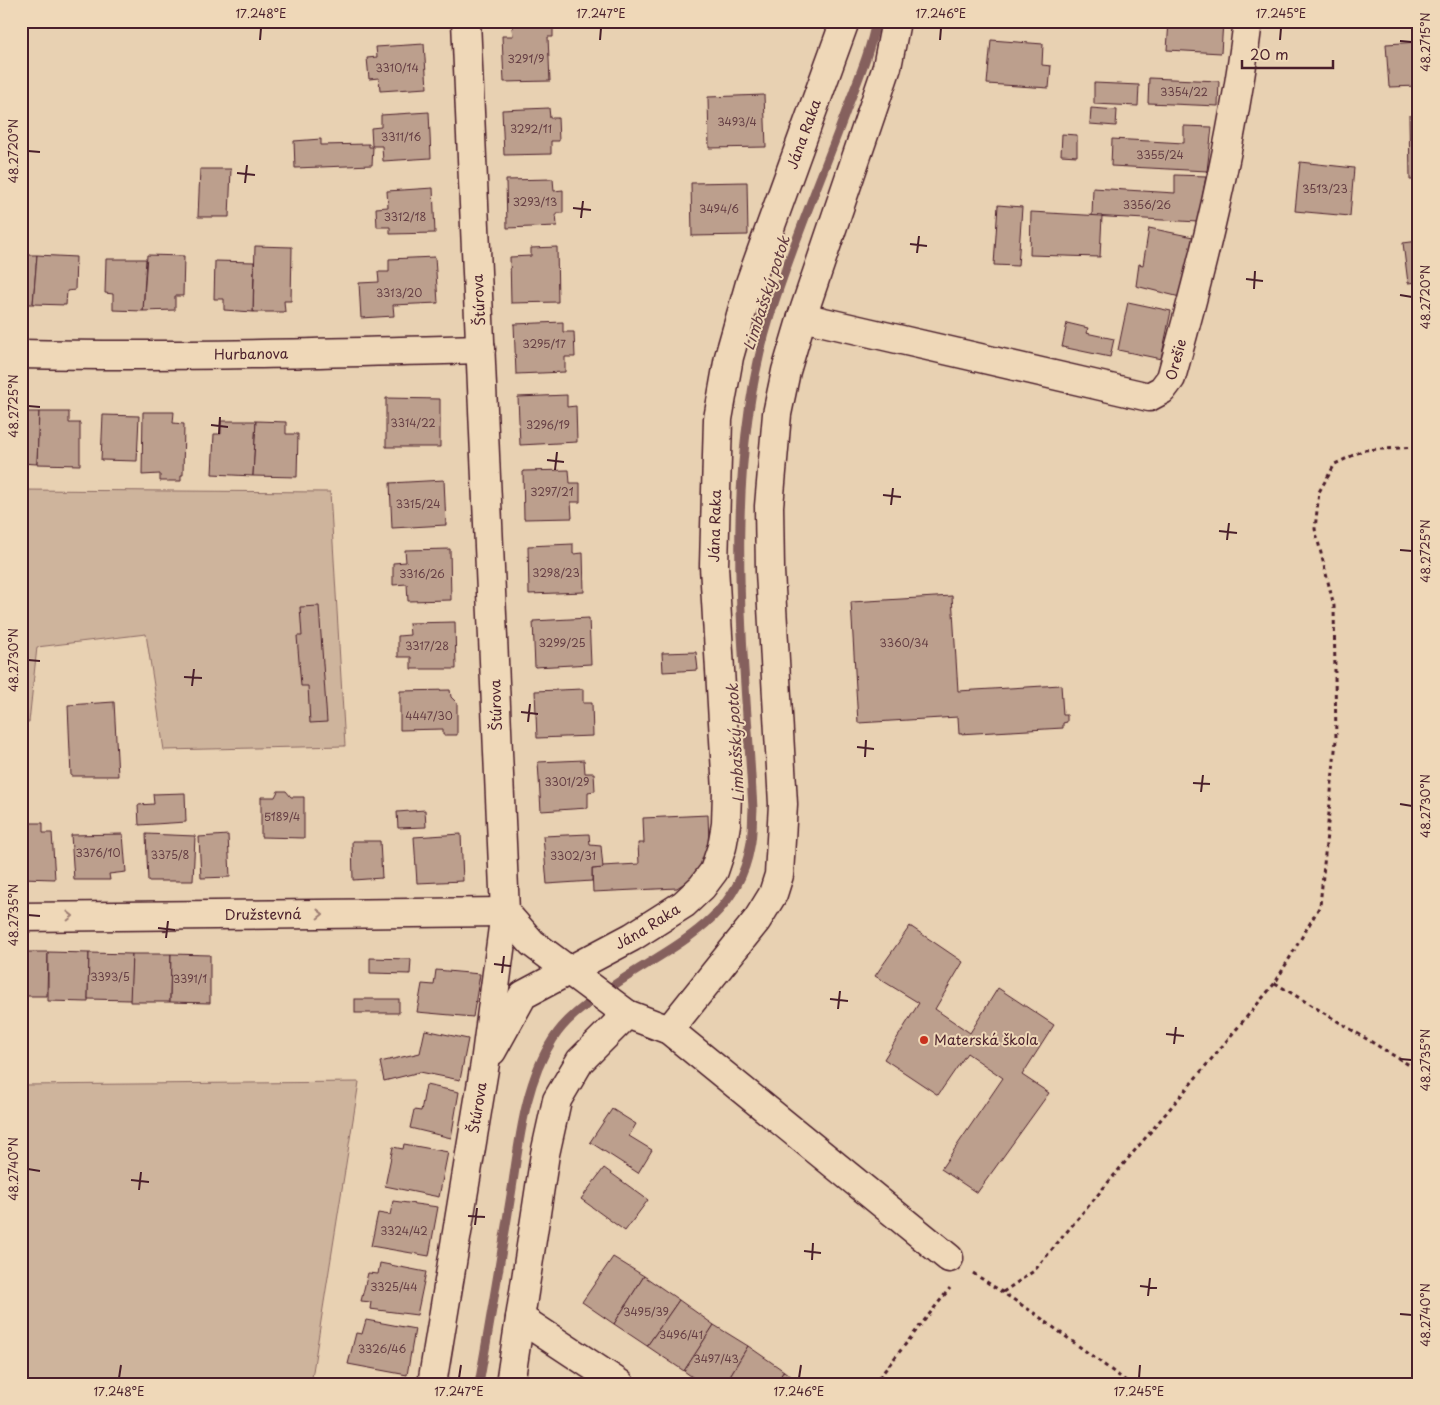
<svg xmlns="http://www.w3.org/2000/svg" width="1440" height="1405" viewBox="0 0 1440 1405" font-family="'Playpen Sans',sans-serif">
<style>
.green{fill:#ceb49c;stroke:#8c6a64}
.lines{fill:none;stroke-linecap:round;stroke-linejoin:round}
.stream{stroke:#85605d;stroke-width:9}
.building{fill:#bc9f8d;stroke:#4a1f2b}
.street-casing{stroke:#4a1f2b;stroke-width:31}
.path{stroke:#4a1f2b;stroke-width:3;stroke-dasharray:4 4;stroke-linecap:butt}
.street{stroke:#efd8b8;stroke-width:28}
.oneway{stroke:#9c7c72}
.ticks{fill:none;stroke:#4a1f2b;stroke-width:2}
.poi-dot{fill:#c8321e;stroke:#efd8b8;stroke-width:2}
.labels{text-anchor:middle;stroke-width:4;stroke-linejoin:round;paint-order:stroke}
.number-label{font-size:11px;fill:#663f44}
.street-label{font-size:14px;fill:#4a1f2b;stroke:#efd8b8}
.poi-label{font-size:14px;fill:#4a1f2b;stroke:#efd8b8;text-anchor:start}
.water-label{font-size:15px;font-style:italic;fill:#623a40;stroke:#efd8b8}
.neatline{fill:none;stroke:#4a1f2b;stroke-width:2}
.ticks-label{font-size:12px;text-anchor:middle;fill:#4a1f2b}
</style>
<rect width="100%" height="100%" fill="#e8d1b2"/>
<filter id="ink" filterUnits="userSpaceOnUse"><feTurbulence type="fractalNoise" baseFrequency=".02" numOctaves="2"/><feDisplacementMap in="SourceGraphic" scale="10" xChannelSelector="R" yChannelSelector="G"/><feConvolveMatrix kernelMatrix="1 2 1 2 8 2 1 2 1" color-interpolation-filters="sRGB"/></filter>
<g filter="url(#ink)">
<g class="green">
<path d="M21,490l309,2 15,254 -181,4 -18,-116 -109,13 -8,75h-8z"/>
<path d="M359,1082l-48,302h-290v-299z"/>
</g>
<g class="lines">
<path class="stream" d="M479,1384c11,-61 21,-122 31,-183 9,-54 13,-115 43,-162 12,-19 30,-32 47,-44 58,-44 136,-67 150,-148 3,-12 2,-26 3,-38 -9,-163 -32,-334 17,-493 21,-68 50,-135 75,-202 11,-30 25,-61 31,-93"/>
</g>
<g class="building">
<path d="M519,21h34v16h-5l2,44 -46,1 -2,-46h11l-1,-8z"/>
<path d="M755,21h56l-56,2z"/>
<path d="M1169,21h54l-2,32 -54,-3z"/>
<path d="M991,40l52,4 -1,21 9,1 -2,22 -62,-4z"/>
<path d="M1419,42v44l-30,1 -3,-43z"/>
<path d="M424,44l3,44 -47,3 -1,-13 -10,1 -2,-21 10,-1 -1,-10z"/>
<path d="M1149,78l70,3 -1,25 -70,-3z"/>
<path d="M1094,83l45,2 -1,21 -44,-2z"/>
<path d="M764,95l2,52 -57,1 -1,-51z"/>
<path d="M549,108l1,10h8l1,23h-8v13l-47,1 -2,-45z"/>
<path d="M1091,108l26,2 -1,16 -26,-2z"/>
<path d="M429,112l2,46 -48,3 -1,-15h-10l-1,-18 10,-1v-12z"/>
<path d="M1419,115v65h-9l-1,-64z"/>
<path d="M1184,126l28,1 -5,44 -96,-5 1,-27 72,4z"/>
<path d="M1062,134l15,1v21l-16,-1z"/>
<path d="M321,139v6l48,-1v3h4l-1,18 -77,3 -1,-27z"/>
<path d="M1300,162l54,6 -4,48 -55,-5z"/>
<path d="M200,169h31l-2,48h-31z"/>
<path d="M1175,175l31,1 -8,46 -106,-6 1,-28 82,5z"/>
<path d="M553,179l1,12 9,-1v23h-7l1,13 -50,2 -1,-48z"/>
<path d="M747,182l1,53 -56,1 -1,-53z"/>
<path d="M433,188l2,45 -45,1v-7h-13l-1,-19 12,-1 -1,-16z"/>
<path d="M998,205l24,2 -4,59 -24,-1z"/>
<path d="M1031,212l71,4 -2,41 -70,-2z"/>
<path d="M1149,228l44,9 -13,60 -44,-11 3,-22 4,1z"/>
<path d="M1419,241v41l-11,1 -5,-40z"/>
<path d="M255,246l37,1 -1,54h-7l1,11h-32z"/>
<path d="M557,247l1,55 -47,1 -1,-46 21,-1v-8z"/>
<path d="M21,255h16l-4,49h-12z"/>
<path d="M37,255l39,2 -1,33 -8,1 -1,14 -33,-1z"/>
<path d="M147,255l37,1 -1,40h-8v14l-32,1z"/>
<path d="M435,257l3,46 -45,2 1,11 -33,2 -2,-35 20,-1 -1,-10h11v-13z"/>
<path d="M106,259h40l-3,52 -30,-1v-16l-8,-1z"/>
<path d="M215,261l39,1 -1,50 -29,-2v-11h-10z"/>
<path d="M1128,302l43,9 -10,48 -43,-9z"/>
<path d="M563,322v10h11l1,25h-10v15l-49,2 -2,-50z"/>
<path d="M1067,323l21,5 -2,5 28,6 -4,18 -48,-10z"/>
<path d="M567,395v12l9,-1 1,36 -57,3 -2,-48z"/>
<path d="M386,398l54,1v48h-54z"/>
<path d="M21,412h18l-2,52 -16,-1z"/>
<path d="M39,412h30v11h11v42l-43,-1z"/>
<path d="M143,412h31l-1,11 11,1 -1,51h-2v6h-21v-7l-18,1z"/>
<path d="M103,415l36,1 -2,45 -36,-1z"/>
<path d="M221,421h35l-3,55 -41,-2 2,-40h7z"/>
<path d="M256,421l30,1v12h12l-1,43 -44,-1z"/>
<path d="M569,470l1,13h10v19h-9l1,16 -48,1 -1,-48z"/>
<path d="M444,480l2,45 -54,3 -2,-45z"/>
<path d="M573,544v10l10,-1 1,39 -55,2 -1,-48z"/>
<path d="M450,549l1,51 -43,1 -1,-17 -14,1v-22l13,-1 -1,-12z"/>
<path d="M952,596l6,95 103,-6 2,30h4v7l-4,1v5l-104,6 -1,-17 -100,6 -7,-121z"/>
<path d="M319,606l8,116 -17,1 -2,-37h-7l-4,-50h5l-2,-29z"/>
<path d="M589,618l2,46 -56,3 -2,-46z"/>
<path d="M455,622l1,47h-45v-12h-13v-21l12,-1 -1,-12z"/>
<path d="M696,652l2,18 -35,2 -1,-19z"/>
<path d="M583,689v14h9l1,33 -56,2 -2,-47z"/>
<path d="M450,690l1,7 6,6v32h-14v-6l-43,1v-39z"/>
<path d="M114,702l4,74h-47l-3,-71z"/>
<path d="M584,760l1,13h9l1,18 -7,1v16l-47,3 -3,-49z"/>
<path d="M278,791h8l5,6h13v41l-43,-1v-40h14z"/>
<path d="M185,793l1,29 -47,3 -1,-20 16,-1 -1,-10z"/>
<path d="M425,810l1,17 -28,1 -1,-16z"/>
<path d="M708,815l1,26 -8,31 -24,16 -84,4 -1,-23 11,-1 -1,-2 37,-2 -1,-21h6l-1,-25z"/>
<path d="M21,823h22v10h9l3,46 -34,-1z"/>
<path d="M123,834l3,38 -17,2 1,6h-36l-3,-45z"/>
<path d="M146,834l49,2 -2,45h-45z"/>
<path d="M461,834l2,47 -46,2 -3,-46z"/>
<path d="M589,834l1,11 11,1 2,22 -11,1v12l-45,3 -4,-48z"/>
<path d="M228,835l2,42 -29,1 -2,-41z"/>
<path d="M352,841h28l2,37 -29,2z"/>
<path d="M910,926l53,36 -28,47 35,24 28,-45 56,37 -32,50 27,18 -72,100 -36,-24 62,-91 -36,-25 -29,42 -54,-36 35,-56 -44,-27z"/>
<path d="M21,952h27l-1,44h-26z"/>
<path d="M48,952l41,1 -1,49 -40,-1z"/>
<path d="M89,953l43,1 -1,46 -43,-1z"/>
<path d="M132,954h39l-1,48h-40z"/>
<path d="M171,954l39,1v48l-40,-1z"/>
<path d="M370,958l41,1 -1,15 -40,-1z"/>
<path d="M436,970l44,4 -7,43 -56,-5 5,-28 12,1z"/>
<rect x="355" y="999" width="44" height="14"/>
<path d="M425,1030l43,9 -8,41 -40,-8 -36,9 -4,-19 40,-9z"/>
<path d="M426,1085l33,7 -8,46 -41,-10 4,-18 7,1z"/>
<path d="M612,1109l24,15 -7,12 23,14 -14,23 -48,-31z"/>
<path d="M404,1144l44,8 -9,45 -54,-11 8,-39 10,2z"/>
<path d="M604,1168l44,32 -23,31 -44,-32z"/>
<path d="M393,1201l45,6 -9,49 -58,-10 7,-33 12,2z"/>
<path d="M613,1257l31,19 -30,48 -32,-22z"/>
<path d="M380,1263l46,9 -9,43 -47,-6 1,-7 -10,-1 7,-28 10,1z"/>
<path d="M644,1276l35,24 -32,46 -33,-22z"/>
<path d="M679,1300l35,25 -30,46 -37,-25z"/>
<path d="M366,1320l49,9 -8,46 -59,-11 8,-31 6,1z"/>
<path d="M714,1325l34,21 -23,38h-23l-18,-13z"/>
<path d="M748,1346l36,25 -9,13h-50z"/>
<path d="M784,1371l17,13h-26z"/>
</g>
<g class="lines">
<g class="street-casing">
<g id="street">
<path id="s1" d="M802,317l347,80 13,-7 9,-12c33,-118 62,-235 77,-357"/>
<path id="s2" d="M21,354c154,3 307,-1 460,-5"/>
<path d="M505,912l27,31 95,71 42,16 280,228"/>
<path id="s3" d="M21,917l484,-5"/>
<path d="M669,1030l88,-110 16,-26 6,-19 4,-71 -13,-233 -1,-65 8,-92 9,-43 16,-54 85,-250 9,-46"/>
<path id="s4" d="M492,1051l31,-56 109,-58 52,-33 18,-17 12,-16 8,-24 4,-23 1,-33 -13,-225 4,-147 11,-62 21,-74 95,-262"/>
<path d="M520,1318l100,66"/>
<path id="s5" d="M432,1384l53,-321 20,-151 -39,-891"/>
<path d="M510,1384l35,-230 12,-54 23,-39 47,-47"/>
</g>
</g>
<g class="path">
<path d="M1275,983l144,88"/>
<path d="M973,1273l61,40 96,71"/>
<path d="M1003,1292l31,-21 241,-288 45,-77 16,-166 -2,-134 -19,-77 4,-37 16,-28 29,-14 55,-3"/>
<path d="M874,1384l76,-96"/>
</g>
<use href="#street" class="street"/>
</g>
<defs><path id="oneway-chevron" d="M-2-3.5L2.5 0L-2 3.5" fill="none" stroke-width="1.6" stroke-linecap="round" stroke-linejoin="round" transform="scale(1.25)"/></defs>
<g class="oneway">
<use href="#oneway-chevron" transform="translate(320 914) rotate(-1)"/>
<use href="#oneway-chevron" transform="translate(70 916) rotate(-1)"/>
</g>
</g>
<path class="ticks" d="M260,40l1,-12M600,40l1,-12M940,40l1,-12M1280,40l1,-12M1400,41l12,1M28,151l12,1M237,173l18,2M245,183l2,-18M573,208l18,2M581,218l2,-17M910,244l17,2M917,253l2,-17M1246,279l17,2M1254,289l1,-18M1400,295l12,2M28,406l12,1M211,425l17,2M219,434l1,-17M547,460l17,2M555,470l2,-18M883,495l18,2M891,505l2,-17M1219,531l18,2M1227,540l2,-17M1400,550l12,1M28,660l12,1M184,677l18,1M192,686l2,-17M521,712l17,2M528,722l2,-18M857,747l17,2M865,757l1,-17M1193,783l17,1M1201,792l2,-17M1400,804l12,2M28,915l12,1M158,928l17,2M166,938l2,-17M494,964l17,2M502,973l2,-17M830,999l18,2M838,1009l2,-18M1166,1034l18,2M1174,1044l2,-17M1400,1059l12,1M28,1169l12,2M131,1180l18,2M139,1190l2,-18M468,1216l17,1M475,1225l2,-17M804,1251l17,2M812,1260l1,-17M1140,1286l17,2M1148,1296l2,-18M1400,1314l12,1M119,1378l2,-13M459,1378l2,-13M799,1378l2,-13M1139,1378l1,-13"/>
<circle class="poi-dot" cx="924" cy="1040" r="5"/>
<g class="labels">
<g class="number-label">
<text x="526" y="63">3291/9</text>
<text x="397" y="72">3310/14</text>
<text x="1184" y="96">3354/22</text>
<text x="737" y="126">3493/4</text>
<text x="531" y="133">3292/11</text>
<text x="401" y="141">3311/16</text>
<text x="1160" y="159">3355/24</text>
<text x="1325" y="193">3513/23</text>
<text x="535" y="206">3293/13</text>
<text x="1147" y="209">3356/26</text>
<text x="719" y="213">3494/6</text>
<text x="405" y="221">3312/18</text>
<text x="399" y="297">3313/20</text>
<text x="544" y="348">3295/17</text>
<text x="413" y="427">3314/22</text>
<text x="548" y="429">3296/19</text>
<text x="552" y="496">3297/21</text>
<text x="418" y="508">3315/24</text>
<text x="556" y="577">3298/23</text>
<text x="422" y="578">3316/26</text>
<text x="562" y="647">3299/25</text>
<text x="904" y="647">3360/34</text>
<text x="427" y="650">3317/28</text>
<text x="429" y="720">4447/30</text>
<text x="567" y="786">3301/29</text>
<text x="282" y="821">5189/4</text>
<text x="98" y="857">3376/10</text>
<text x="170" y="859">3375/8</text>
<text x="573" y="860">3302/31</text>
<text x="110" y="981">3393/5</text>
<text x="190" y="983">3391/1</text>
<text x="404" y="1235">3324/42</text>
<text x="394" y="1291">3325/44</text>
<text x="646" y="1316">3495/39</text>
<text x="681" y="1339">3496/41</text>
<text x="382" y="1353">3326/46</text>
<text x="716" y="1363">3497/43</text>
</g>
<g class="street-label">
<text dy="5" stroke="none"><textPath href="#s4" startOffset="1046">Jána Raka</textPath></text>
<text transform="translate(479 300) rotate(-93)" y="5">Štúrova</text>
<text dy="5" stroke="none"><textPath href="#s2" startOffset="230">Hurbanova</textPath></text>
<text dy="5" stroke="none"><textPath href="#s1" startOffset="405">Orešie</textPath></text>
<text dy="5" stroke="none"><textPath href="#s4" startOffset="641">Jána Raka</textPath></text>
<text transform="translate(496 705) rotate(-92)" y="5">Štúrova</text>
<text dy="5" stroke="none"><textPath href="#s3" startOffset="242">Družstevná</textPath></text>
<text dy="5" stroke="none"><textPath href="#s4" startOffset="206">Jána Raka</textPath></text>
<text dy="5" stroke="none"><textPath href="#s5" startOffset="280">Štúrova</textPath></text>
</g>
<g class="poi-label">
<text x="934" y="1045">Materská škola</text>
</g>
<g class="water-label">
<text transform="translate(767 293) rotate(-72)" y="5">Limbašský potok</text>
<text transform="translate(736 743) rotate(-93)" y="5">Limbašský potok</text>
</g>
</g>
<rect width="1440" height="1405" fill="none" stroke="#efd8b8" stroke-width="55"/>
<path d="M1242 60v8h91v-8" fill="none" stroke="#4a1f2b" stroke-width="2.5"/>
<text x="1250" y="60" font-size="15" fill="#4a1f2b" stroke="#efd8b8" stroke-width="4" paint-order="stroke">20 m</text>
<rect x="28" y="28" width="1384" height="1350" class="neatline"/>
<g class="ticks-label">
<text x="261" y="18">17.248°E</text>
<text x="601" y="18">17.247°E</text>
<text x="941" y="18">17.246°E</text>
<text x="1281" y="18">17.245°E</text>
<text transform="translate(1426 42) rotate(-90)" y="4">48.2715°N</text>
<text transform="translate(14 151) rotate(-90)" y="4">48.2720°N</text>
<text transform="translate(1426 297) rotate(-90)" y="4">48.2720°N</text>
<text transform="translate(14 406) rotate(-90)" y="4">48.2725°N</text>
<text transform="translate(1426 551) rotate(-90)" y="4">48.2725°N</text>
<text transform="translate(14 660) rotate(-90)" y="4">48.2730°N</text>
<text transform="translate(1426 806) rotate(-90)" y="4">48.2730°N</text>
<text transform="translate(14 915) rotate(-90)" y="4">48.2735°N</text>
<text transform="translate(1426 1060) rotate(-90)" y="4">48.2735°N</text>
<text transform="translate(14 1169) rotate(-90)" y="4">48.2740°N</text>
<text transform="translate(1426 1315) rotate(-90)" y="4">48.2740°N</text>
<text x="119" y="1396">17.248°E</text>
<text x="459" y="1396">17.247°E</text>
<text x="799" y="1396">17.246°E</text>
<text x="1139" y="1396">17.245°E</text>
</g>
</svg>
